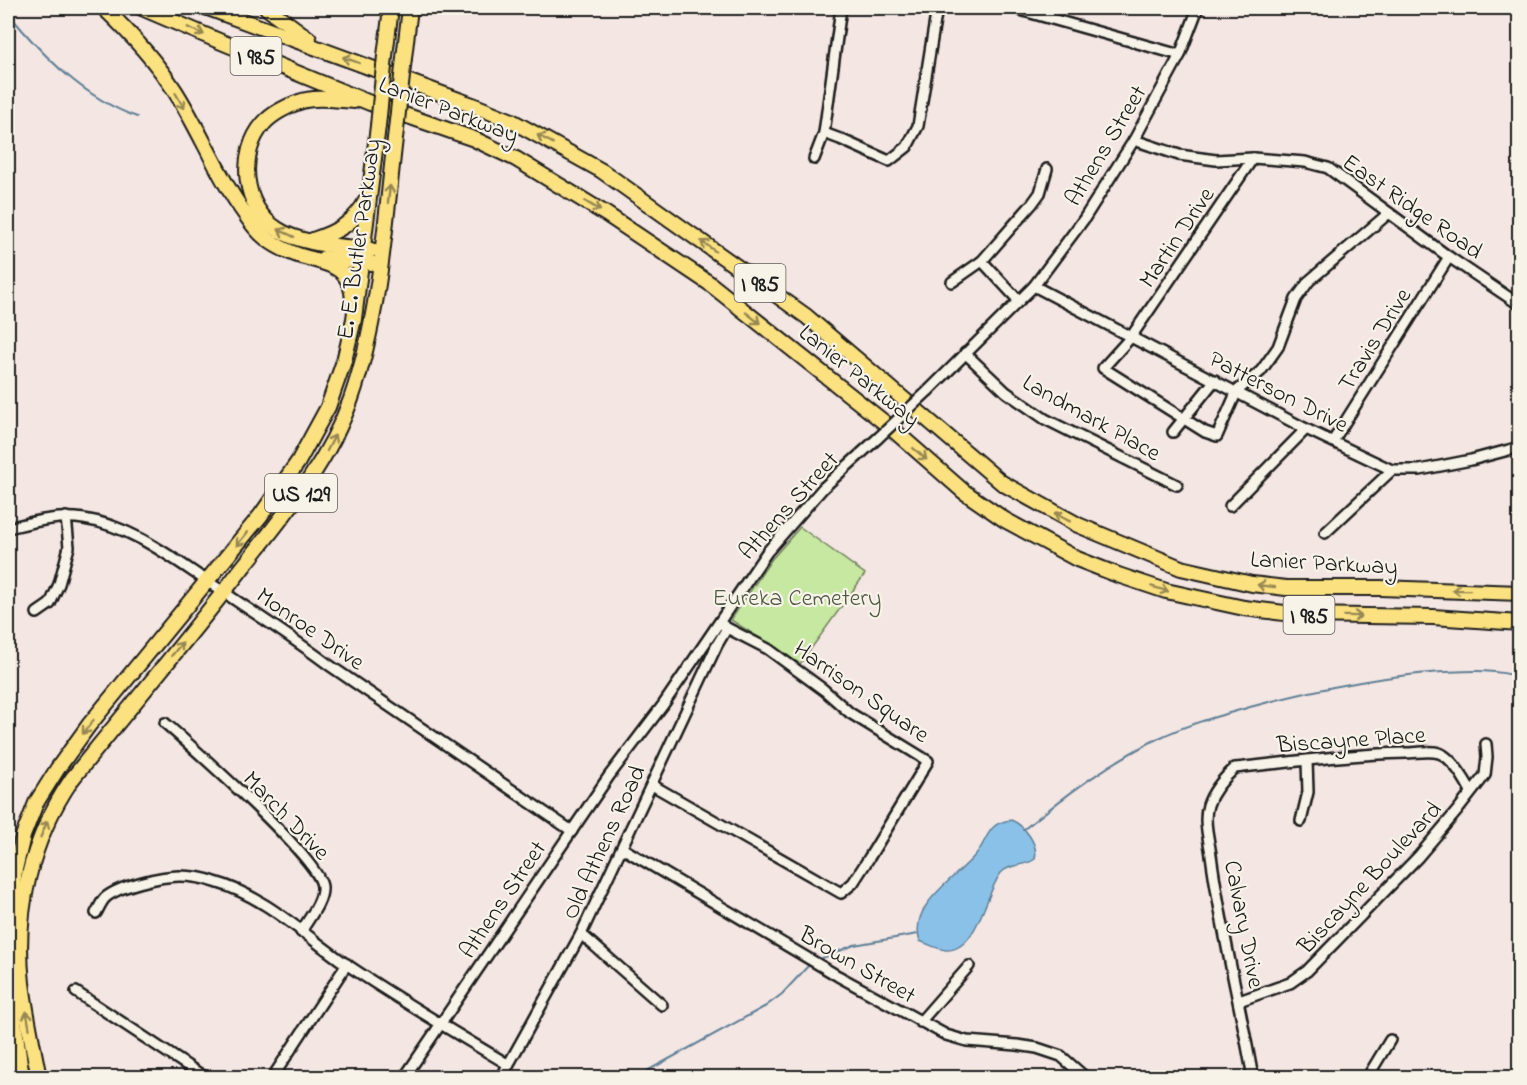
<svg xmlns="http://www.w3.org/2000/svg" width="1527" height="1085" viewBox="0 0 1527 1085" font-family="'Indie Flower',sans-serif">
<style>
.green{fill:#c6e8a1;stroke:#71825e;stroke-width:1.5}
.water{fill:#8ac1e8;stroke:#5e7f96;stroke-width:1.5}
.lines{fill:none;stroke-linecap:round;stroke-linejoin:round}
.stream{stroke:#5e7f96;stroke-width:2}
.minor-casing{stroke:#1c1c1c;stroke-width:14}
.highway-casing{stroke:#1c1c1c;stroke-width:18}
.minor{stroke:#f7f3e8;stroke-width:9}
.highway{stroke:#fbe180;stroke-width:14}
.minor-bridge-casing{stroke:#1c1c1c;stroke-width:14;stroke-linecap:butt}
.highway-bridge-casing{stroke:#1c1c1c;stroke-width:18;stroke-linecap:butt}
.minor-bridge{stroke:#f7f3e8;stroke-width:9}
.highway-bridge{stroke:#fbe180;stroke-width:14}
.oneway{stroke:#978853}
.labels{text-anchor:middle;stroke-width:4.5;stroke-linejoin:round;paint-order:stroke}
.shield{fill:#f7f3e8;stroke:#5e5c59;stroke-width:1.5}
.shield-label{font-size:22px;font-weight:bold;fill:#1c1c1c}
.street-label{font-size:24px;fill:#1c1c1c;stroke:#f7f3e8}
.park-label{font-size:24px;fill:#4f5944;stroke:#f7f3e8}
</style>
<rect width="100%" height="100%" fill="#f4e6e3"/>
<filter id="ink" filterUnits="userSpaceOnUse"><feTurbulence type="fractalNoise" baseFrequency=".0167" numOctaves="2"/><feDisplacementMap in="SourceGraphic" scale="12" xChannelSelector="R" yChannelSelector="G"/><feConvolveMatrix kernelMatrix="1 2 1 2 8 2 1 2 1" color-interpolation-filters="sRGB"/></filter>
<g filter="url(#ink)">
<path class="green" d="M800,527l65,47 -65,90 -69,-44 40,-60z"/>
<path class="water" d="M1011,820c13,5 28,24 24,39 -10,8 -25,4 -34,14 -15,18 -23,78 -55,77 -9,-1 -18,-6 -26,-9 -12,-37 37,-63 56,-87 13,-15 10,-31 35,-34z"/>
<g class="lines">
<g class="stream">
<path d="M8,13c35,43 76,85 129,104"/>
<path d="M8,829l1,1"/>
<path d="M1023,830c43,-35 87,-68 136,-92 31,-15 63,-23 95,-32 62,-17 125,-30 189,-34 26,-1 51,-3 77,5"/>
<path d="M820,959l34,-14 64,-11"/>
<path d="M647,1071l119,-65 16,-12 27,-29"/>
</g>
<g class="minor-casing">
<g id="minor">
<path d="M1013,8l167,47"/>
<path d="M824,133l16,6 49,22 18,-14 11,-21 19,-118"/>
<path d="M1134,140l45,15 37,5 37,-2 52,4 23,6 121,89 71,48"/>
<path d="M1253,158l-122,179 -28,31 102,64 12,4 20,-45 24,-20 17,-24 18,-48 13,-18 80,-68"/>
<path d="M814,159l10,-26 17,-125"/>
<path d="M982,261l37,40"/>
<path d="M952,282l30,-21 50,-57 8,-11 7,-24"/>
<path d="M1034,286l272,143 86,41h28l51,-10 49,-13"/>
<path d="M965,353l41,39 39,27 132,66"/>
<path d="M928,391l106,-105 50,-67 50,-79 46,-85 18,-47"/>
<path d="M1173,432l42,-52"/>
<path d="M1333,441l116,-184"/>
<path d="M1230,506l76,-77"/>
<path d="M8,528c25,-6 49,-13 76,-9 49,7 92,42 132,68 38,26 76,50 113,78l243,166"/>
<path d="M1325,533l67,-63"/>
<path d="M37,613l13,-9 9,-20 10,-37 -3,-30"/>
<path d="M165,723c26,23 157,138 157,164 1,15 -14,32 -21,45"/>
<path d="M652,785l189,108 12,-10 16,-25 59,-97 -78,-48 -26,-23 -56,-41 -41,-21"/>
<path d="M1301,821l7,-29 -1,-31"/>
<path d="M622,848l216,128 108,59 21,6 50,4 20,3 24,8 25,22"/>
<path d="M96,913c3,-5 5,-11 9,-15 13,-12 57,-22 74,-22 12,0 25,2 36,6 50,14 89,53 131,82 53,36 108,68 163,101"/>
<path d="M581,934l81,71"/>
<path d="M76,992l130,86"/>
<path d="M1239,1001l51,-18 17,-12 111,-114 39,-46 28,-36 2,-18 -1,-13"/>
<path d="M920,1022l49,-56"/>
<path d="M272,1078l75,-114"/>
<path d="M404,1078l205,-302 54,-71 104,-153 56,-64 55,-50"/>
<path d="M501,1078l80,-144 136,-289 10,-17 -4,-3"/>
<path d="M1253,1078c-13,-75 -32,-148 -42,-223 -2,-16 -8,-34 -3,-50 5,-15 16,-27 27,-37 56,-6 114,-14 171,-15 10,0 23,-3 33,0 13,4 26,27 32,38"/>
<path d="M1367,1078l23,-38"/>
</g>
</g>
<g class="highway-casing">
<g id="highway">
<path d="M104,8c26,25 51,52 71,83 28,44 46,94 79,135 10,13 25,22 41,28 28,10 56,8 58,46"/>
<path d="M142,8l77,33 151,62 104,36 42,20 90,55 103,69 181,144 73,64 42,29 72,39 41,16 48,16 78,17 57,7 132,2 87,6"/>
<path d="M208,8l267,98 37,15 90,50 204,145 196,167 76,42 103,43 71,16 34,4h94l140,5"/>
<path d="M267,8l42,31"/>
<path d="M385,56l6,-48"/>
<path d="M404,58l6,-50"/>
<path d="M354,101c-17,-1 -39,-5 -55,1 -12,4 -27,12 -35,21 -27,30 -21,85 13,106 24,16 65,17 94,21"/>
<path d="M313,240c24,-8 42,-17 54,-41"/>
<path d="M324,258l47,5"/>
<path d="M8,927l7,-58 8,-33 13,-33 22,-35 31,-43 172,-210 37,-53 30,-55 16,-46 10,-42 24,-193"/>
<path d="M8,977l14,101"/>
<path d="M39,1078c-6,-32 -13,-63 -17,-95 -8,-72 9,-144 50,-204 57,-71 116,-140 171,-212 42,-53 85,-104 108,-168 30,-86 34,-179 45,-269"/>
</g>
</g>
<use href="#minor" class="minor"/>
<use href="#highway" class="highway"/>
<g class="minor-bridge-casing">
<path id="minor-bridge" d="M878,438l50,-47"/>
</g>
<g class="highway-bridge-casing">
<g id="highway-bridge">
<path d="M378,126l7,-70"/>
<path d="M396,130l8,-72"/>
</g>
</g>
<use href="#minor-bridge" class="minor-bridge"/>
<use href="#highway-bridge" class="highway-bridge"/>
</g>
<defs><path id="oneway-shaft" d="M-6 0H5M1.5-3L5.5 0L1.5 3" fill="none" stroke-width="1.6" stroke-linecap="round" stroke-linejoin="round" transform="scale(1.5)"/></defs>
<g class="oneway">
<use href="#oneway-shaft" transform="translate(196 31) rotate(24)"/>
<use href="#oneway-shaft" transform="translate(351 60) rotate(-160)"/>
<use href="#oneway-shaft" transform="translate(180 101) rotate(60)"/>
<use href="#oneway-shaft" transform="translate(545 139) rotate(-152)"/>
<use href="#oneway-shaft" transform="translate(389 194) rotate(-83)"/>
<use href="#oneway-shaft" transform="translate(593 206) rotate(31)"/>
<use href="#oneway-shaft" transform="translate(286 233) rotate(-155)"/>
<use href="#oneway-shaft" transform="translate(708 246) rotate(-144)"/>
<use href="#oneway-shaft" transform="translate(753 318) rotate(38)"/>
<use href="#oneway-shaft" transform="translate(331 443) rotate(-63)"/>
<use href="#oneway-shaft" transform="translate(920 454) rotate(41)"/>
<use href="#oneway-shaft" transform="translate(1062 517) rotate(-151)"/>
<use href="#oneway-shaft" transform="translate(242 539) rotate(129)"/>
<use href="#oneway-shaft" transform="translate(1266 586) rotate(-173)"/>
<use href="#oneway-shaft" transform="translate(1160 589) rotate(17)"/>
<use href="#oneway-shaft" transform="translate(1461 590) rotate(-179)"/>
<use href="#oneway-shaft" transform="translate(1353 616) rotate(1)"/>
<use href="#oneway-shaft" transform="translate(177 649) rotate(-51)"/>
<use href="#oneway-shaft" transform="translate(88 727) rotate(128)"/>
<use href="#oneway-shaft" transform="translate(44 829) rotate(-67)"/>
<use href="#oneway-shaft" transform="translate(28 1020) rotate(-100)"/>
</g>
</g>
<g class="labels">
<g class="shield">
<rect x="230.5" y="37" width="51" height="38" rx="4.5"/>
<rect x="734.5" y="264" width="51" height="38" rx="4.5"/>
<rect x="265" y="474" width="72" height="38" rx="4.5"/>
<rect x="1283.5" y="596" width="51" height="38" rx="4.5"/>
</g>
<g class="shield-label">
<text x="256" y="64">I 985</text>
<text x="760" y="291">I 985</text>
<text x="301" y="501">US 129</text>
<text x="1309" y="623">I 985</text>
</g>
<g class="street-label">
<text transform="translate(449 109) rotate(21)" y="8">Lanier Parkway</text>
<text transform="translate(1105 145) rotate(-59)" y="8">Athens Street</text>
<text transform="translate(1413 206) rotate(35)" y="8">East Ridge Road</text>
<text transform="translate(1176 237) rotate(-56)" y="8">Martin Drive</text>
<text transform="translate(358 239) rotate(-82)" y="8">E. E. Butler Parkway</text>
<text transform="translate(1374 339) rotate(-58)" y="8">Travis Drive</text>
<text transform="translate(860 375) rotate(39)" y="8">Lanier Parkway</text>
<text transform="translate(1279 391) rotate(27)" y="8">Patterson Drive</text>
<text transform="translate(1092 417) rotate(29)" y="8">Landmark Place</text>
<text transform="translate(788 505) rotate(-48)" y="8">Athens Street</text>
<text transform="translate(1324 562) rotate(3)" y="8">Lanier Parkway</text>
<text transform="translate(311 628) rotate(35)" y="8">Monroe Drive</text>
<text transform="translate(862 691) rotate(35)" y="8">Harrison Square</text>
<text transform="translate(1351 739) rotate(-4)" y="8">Biscayne Place</text>
<text transform="translate(287 815) rotate(46)" y="8">March Drive</text>
<text transform="translate(603 842) rotate(-65)" y="8">Old Athens Road</text>
<text transform="translate(1369 877) rotate(-47)" y="8">Biscayne Boulevard</text>
<text transform="translate(502 899) rotate(-56)" y="8">Athens Street</text>
<text transform="translate(1245 924) rotate(79)" y="8">Calvary Drive</text>
<text transform="translate(858 964) rotate(30)" y="8">Brown Street</text>
</g>
<g class="park-label">
<text x="797" y="605">Eureka Cemetery</text>
</g>
</g>
<rect width="1527" height="1085" fill="none" stroke="#f7f3e8" stroke-width="30"/>
<rect x="15" y="15" width="1497" height="1055" fill="none" stroke="#1c1c1c" stroke-width="2" filter="url(#ink)"/>
</svg>
